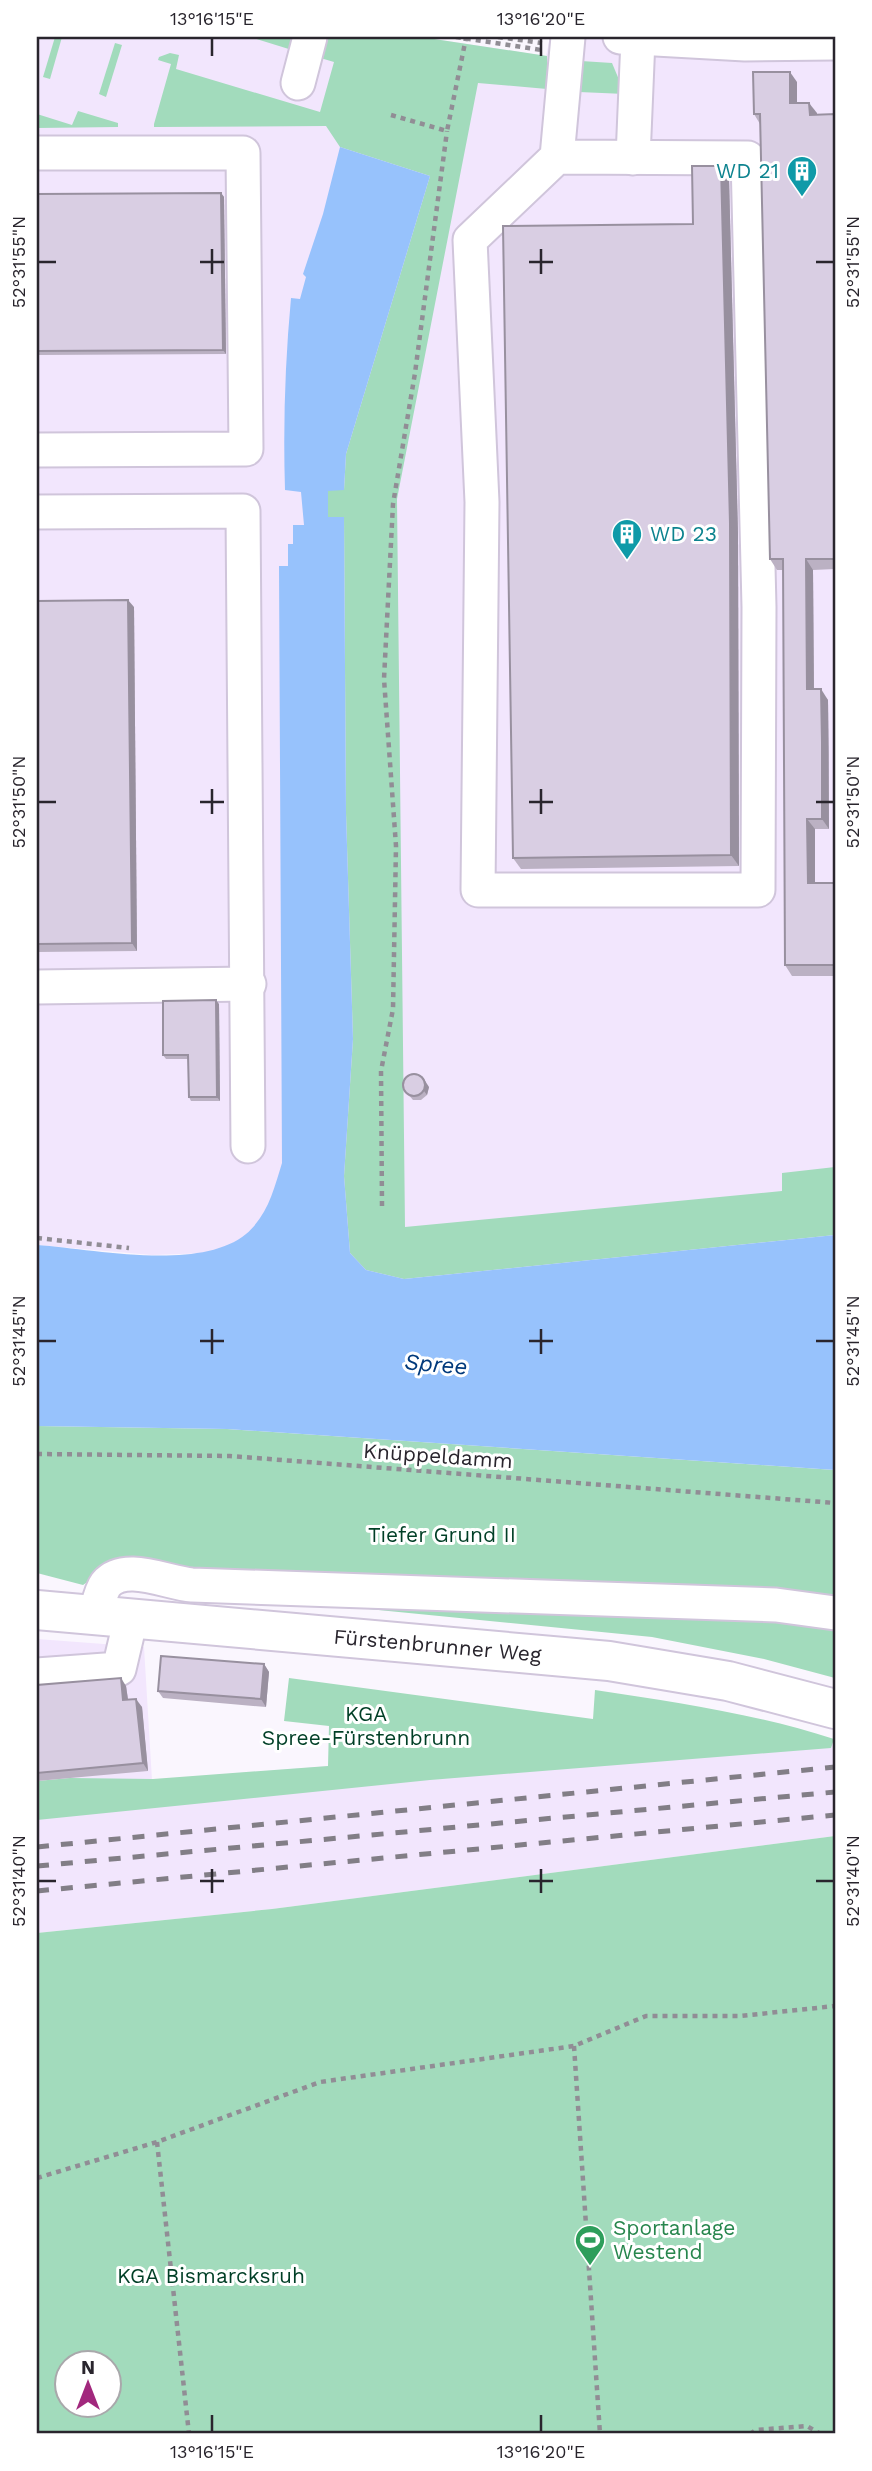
<svg xmlns="http://www.w3.org/2000/svg" width="872" height="2471" viewBox="0 0 872 2471" font-family="'Work Sans',sans-serif">
<style>
.built{fill:#f2e6fd}
.green{fill:#a2dbbc;fill-rule:evenodd}
.water{fill:#97c2fc}
.lines{fill:none;stroke-linecap:round;stroke-linejoin:round}
.minor-casing{stroke:#d0c5db;stroke-width:37}
.major-casing{stroke:#d0c5db;stroke-width:42}
.path{stroke:#918d95;stroke-width:4.5;stroke-dasharray:5 5;stroke-linecap:butt}
.minor{stroke:#fff;stroke-width:33}
.major{stroke:#fff;stroke-width:38}
.rail{stroke:#827e86;stroke-width:5;stroke-dasharray:12 12;stroke-linecap:butt}
.wall{fill:#bbb1c3}
.shaded-wall{fill:#98909f}
.building{fill:#d9cee3;stroke:#98909f;stroke-width:2}
.ticks{fill:none;stroke:#29252d;stroke-width:2.5}
.labels{text-anchor:middle;stroke-width:6;stroke-linejoin:round;paint-order:stroke}
.culture-label{font-size:21px;fill:#0d838f;stroke:#fff;text-anchor:end}
.street-label{font-size:21px;fill:#29252d;stroke:#fff}
.park-label{font-size:21px;fill:#003f26;stroke:#fff}
.leisure-label{font-size:21px;fill:#27864d;stroke:#fff;text-anchor:start}
.water-label{font-size:23px;font-style:italic;fill:#00397b;stroke:#fff}
.neatline{fill:none;stroke:#29252d;stroke-width:2.5}
.ticks-label{font-size:18px;text-anchor:middle;fill:#29252d}
</style>
<rect width="100%" height="100%" fill="#faf6fe"/>
<g class="built">
<path d="M37,37h384l125,19 4,-19h285v1198l-431,44 -196,-26 -56,2 -115,-10z"/>
<path d="M37,1639l107,8 8,133 290,-23 393,-18v97l-563,73 -235,24v-147l33,-8 -33,3z"/>
</g>
<g class="green">
<path d="M55,37h7l-12,42 -7,-2z"/>
<path d="M250,37h53l-11,13z"/>
<path d="M318,37h103l126,19v33l-69,-6 -81,416 8,728 377,-36v-18l53,-6v68l-431,44 -38,-9 -16,-17 -6,-77 9,-137 -7,-226 -2,-296h-16v-27h16l2,-36 84,-278 -90,-29 -14,-21 -172,1v-3l17,-60 -13,-4 1,-3 11,-4 9,2 -3,14 144,43 14,-50 -17,-5z"/>
<path d="M115,43l7,2 -16,52 -7,-3z"/>
<path d="M581,61l31,2 13,31 -46,-2z"/>
<path d="M78,111l40,12v4l-81,1v-14l35,11z"/>
<path d="M37,1426l190,3 608,41v136l-727,-38 -25,17 -46,-12z"/>
<path d="M257,1598l578,21v59l-71,-19 -112,-22z"/>
<path d="M289,1678l304,41 2,-29c81,12 161,24 239,49l-3,9 -401,32 -393,40v-39l33,-3 83,1 175,-13 1,-40 -45,-5z"/>
<path d="M835,1836v598h-798v-501l235,-24zM66,2362h42v42h-42z"/>
</g>
<path class="water" d="M340,147l90,29 -84,278 -2,36 -16,1v26h16l2,296 7,226 -9,137 6,77 16,17 38,9 431,-44v235l-608,-41 -190,-3v-181c56,4 163,27 209,-11 22,-19 28,-45 36,-71l-3,-597h9v-22h5v-19h11l-3,-33 -16,-2c-2,-64 0,-128 6,-192l9,1 6,-22 -3,-3 20,-60z"/>
<g class="lines">
<g class="minor-casing">
<g id="minor">
<path d="M620,37l125,7 90,-1"/>
<path d="M298,83l12,-46"/>
<path d="M37,153h206l3,296 -209,1"/>
<path d="M557,157l191,1 11,449 -1,283h-280l4,-388 -12,-262 87,-83 11,-120"/>
<path d="M633,158l5,-119"/>
<path d="M37,512l206,-1 5,635"/>
<path d="M37,987l212,-3"/>
<path d="M95,1616c3,-10 5,-24 11,-32 19,-22 61,-1 86,1l584,20 59,8"/>
<path d="M37,1675l82,-6 12,-51"/>
</g>
</g>
<g class="major-casing">
<g id="major">
<path id="s1" d="M37,1610l572,51 119,20 107,28"/>
</g>
</g>
<g class="path">
<path d="M456,37l85,13"/>
<path d="M498,37l44,6"/>
<path d="M391,115l56,16 19,-93"/>
<path d="M382,1206l-1,-135 12,-62 3,-163 -12,-167 9,-175 22,-131 32,-242"/>
<path d="M37,1238l92,10"/>
<path d="M37,1454l193,2 605,47"/>
<path d="M574,2046l26,388"/>
<path d="M157,2142l32,292"/>
<path d="M37,2178l120,-36 163,-60 254,-36 72,-30h94l95,-10"/>
<path d="M750,2434l6,-4 51,-4 12,7"/>
</g>
<use href="#minor" class="minor"/>
<use href="#major" class="major"/>
<g class="rail">
<path d="M37,1847l798,-80"/>
<path d="M37,1866l798,-74"/>
<path d="M37,1891l798,-76"/>
</g>
</g>
<g class="wall">
<path d="M797,82v21l20,11h18v455l-22,1 1,119 14,11 1,53v76h-14v54h20v93h-43l-7,-11 -2,-395h-6l-7,-11 -10,-435 -6,-10z"/>
<path d="M729,177l9,357 1,332 -218,3 -8,-11 180,-634z"/>
<path d="M221,193l3,4 2,157 -189,1v-161z"/>
<path d="M37,601l97,6 3,344 -100,1z"/>
<path d="M219,1004l1,97h-29l-2,-4 -1,-38h-22l-3,-4z"/>
<path d="M402,1087h27l-2,8 -6,5h-8z"/>
<path d="M264,1664l5,8 -3,35 -103,-9 -5,-7z"/>
<path d="M37,1685l89,1 2,13 14,8 6,64 -111,10z"/>
</g>
<g class="shaded-wall">
<path d="M790,72l7,10v32l-7,-11z"/>
<path d="M809,103l8,10v12l-7,-10z"/>
<path d="M721,166l8,11 9,357 1,332 -8,-11z"/>
<path d="M221,193l3,4 2,157 -3,-4z"/>
<path d="M806,559l7,11 1,130 -7,-11z"/>
<path d="M128,600l6,7 3,344 -5,-8z"/>
<path d="M821,689l7,11 1,129 -7,-10z"/>
<path d="M807,819l8,10v64l-7,-10z"/>
<path d="M216,1000l3,4 1,97 -3,-4z"/>
<path d="M422,1076l7,11 -2,8 -3,-4z"/>
<path d="M264,1664l5,8 -3,35 -5,-8z"/>
<path d="M121,1678l5,8 3,21 -6,-7z"/>
<path d="M136,1699l6,8 6,64 -5,-8z"/>
</g>
<g class="building">
<path d="M753,72h37v31h19l1,12 25,-1v445h-29l1,130h14l1,53v77h-15l1,64h27v82h-50l-2,-406h-13l-10,-445h-6z"/>
<path d="M692,166h29l9,357 1,332 -218,3 -10,-632 190,-2z"/>
<path d="M221,193l2,157 -186,1v-157z"/>
<path d="M128,600l4,343 -95,1v-343z"/>
<path d="M216,1000l1,97h-28l-1,-42h-25v-54z"/>
<circle cx="414" cy="1085" r="11"/>
<path d="M161,1656l103,8 -3,35 -103,-8z"/>
<path d="M121,1678l2,22 13,-1 7,64 -106,10v-88z"/>
</g>
<path class="ticks" d="M212,38v18M541,38v18M212,249v25M541,249v25M38,262h18M200,262h24M529,262h24M816,262h18M212,789v25M541,789v25M38,802h18M200,802h24M529,802h24M816,802h18M212,1329v25M541,1329v25M38,1341h18M200,1341h24M529,1341h24M816,1341h18M212,1869v24M541,1869v24M38,1881h18M200,1881h24M529,1881h24M816,1881h18M212,2415v17M541,2415v17"/>
<defs>
<g id="building-pin" transform="scale(1.575)"><path d="M0 17L-7.5 6A9.5 9.5 0 1 1 7.5 6Z" fill="#0f9aa8" stroke="#fff"/><path d="M-4-6H4V6H1V3H-1V6H-4ZM-2.5-4.3h1.7v1.8h-1.7ZM.8-4.3h1.7v1.8H.8ZM-2.5-1h1.7V.8h-1.7ZM.8-1h1.7V.8H.8Z" fill="#fff"/></g>
<g id="stadium-pin" transform="scale(1.575)"><path d="M0 17L-7.5 6A9.5 9.5 0 1 1 7.5 6Z" fill="#2e9e5b" stroke="#fff"/><path d="M0-5a6.5 5 0 1 0 0 10a6.5 5 0 1 0 0-10ZM-3.5-1.8h7v3.6h-7Z" fill="#fff"/></g>
</defs>
<g fill-rule="evenodd">
<use href="#building-pin" x="802" y="171"/>
<use href="#building-pin" x="627" y="534"/>
<use href="#stadium-pin" x="590" y="2240"/>
</g>
<g class="labels">
<g class="culture-label">
<text x="779" y="178">WD 21</text>
<text x="650" y="541" text-anchor="start">WD 23</text>
</g>
<g class="street-label">
<text transform="translate(438 1456) rotate(4)" y="7">Knüppeldamm</text>
<text dy="7" stroke="none"><textPath href="#s1" startOffset="402">Fürstenbrunner Weg</textPath></text>
</g>
<g class="park-label">
<text x="442" y="1542">Tiefer Grund II</text>
<text x="366" y="1721">KGA<tspan x="366" dy="24">Spree-Fürstenbrunn</tspan></text>
<text x="211" y="2283">KGA Bismarcksruh</text>
</g>
<g class="leisure-label">
<text x="613" y="2235">Sportanlage<tspan x="613" dy="24">Westend</tspan></text>
</g>
<g class="water-label">
<text transform="translate(436 1364) rotate(5)" y="8">Spree</text>
</g>
</g>
<rect width="872" height="2471" fill="none" stroke="#ffffff" stroke-width="77"/>
<g transform="translate(88 2384)"><circle r="33" fill="#ffffff" stroke="#a9a8ab" stroke-width="2"/>
<path d="M0-5L12 26L0 18L-12 26Z" fill="#a2287d"/>
<text y="-10" font-size="19" font-weight="bold" text-anchor="middle" fill="#29252d">N</text>
</g>
<rect x="38" y="38" width="796" height="2394" class="neatline"/>
<g class="ticks-label">
<text x="212" y="25">13°16'15"E</text>
<text x="541" y="25">13°16'20"E</text>
<text transform="translate(19 262) rotate(-90)" y="6">52°31'55"N</text>
<text transform="translate(853 262) rotate(-90)" y="6">52°31'55"N</text>
<text transform="translate(19 802) rotate(-90)" y="6">52°31'50"N</text>
<text transform="translate(853 802) rotate(-90)" y="6">52°31'50"N</text>
<text transform="translate(19 1341) rotate(-90)" y="6">52°31'45"N</text>
<text transform="translate(853 1341) rotate(-90)" y="6">52°31'45"N</text>
<text transform="translate(19 1881) rotate(-90)" y="6">52°31'40"N</text>
<text transform="translate(853 1881) rotate(-90)" y="6">52°31'40"N</text>
<text x="212" y="2458">13°16'15"E</text>
<text x="541" y="2458">13°16'20"E</text>
</g>
</svg>
